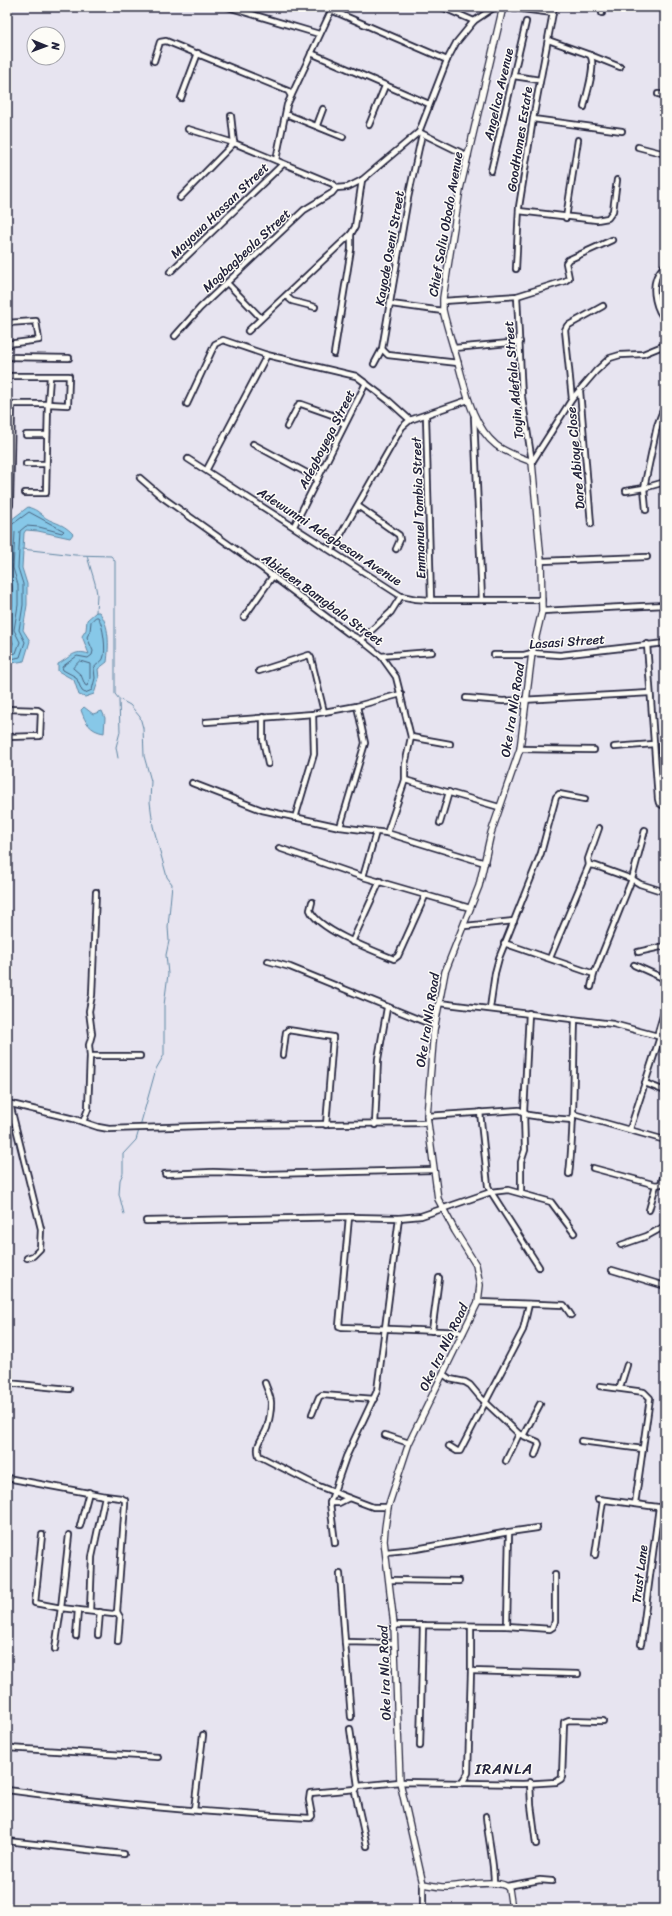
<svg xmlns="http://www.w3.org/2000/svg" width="672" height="1916" viewBox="0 0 672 1916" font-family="Sriracha,sans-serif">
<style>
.water{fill:#87c8e8;stroke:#5f86a3}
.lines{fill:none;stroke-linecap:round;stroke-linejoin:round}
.shore{stroke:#4a6480;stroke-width:1}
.stream{stroke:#5f86a3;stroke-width:1}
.minor-casing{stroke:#22223b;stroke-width:8}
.tertiary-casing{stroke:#22223b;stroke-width:8}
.minor{stroke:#fdfcf7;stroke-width:4.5}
.tertiary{stroke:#fdfcf7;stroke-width:5.5}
.labels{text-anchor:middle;stroke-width:3;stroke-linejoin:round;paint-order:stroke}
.street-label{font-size:13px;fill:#22223b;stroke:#fdfcf7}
.quarter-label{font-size:15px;letter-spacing:1px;fill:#22223b;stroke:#fdfcf7}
</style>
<rect width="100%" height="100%" fill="#e7e4f0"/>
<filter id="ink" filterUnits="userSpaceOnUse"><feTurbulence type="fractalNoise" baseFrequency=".025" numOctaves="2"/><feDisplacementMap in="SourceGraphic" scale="8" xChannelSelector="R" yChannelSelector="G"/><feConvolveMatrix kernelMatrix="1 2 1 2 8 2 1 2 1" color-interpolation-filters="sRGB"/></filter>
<g filter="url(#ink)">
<g class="water">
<path d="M28,507c8,3 8,3 14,8 10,9 19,6 31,19l-3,4 -32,-7 -12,-1 -2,3 -2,35 5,16v21l-4,25 7,11 -6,20 -17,3v-141z"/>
<path d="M96,612h3c11,13 10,34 8,50l-9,7 1,9 -5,16 -9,3 -6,-2 -5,-15 -16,-9v-7c13,-7 16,-15 31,-10l-7,-18 4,-6 1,-10z"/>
<path d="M84,707l9,7 9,-3 3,7 -1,15c-14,-2 -19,-11 -23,-23z"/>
</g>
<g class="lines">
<g class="shore">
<path d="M7,526h3l19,-14 35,19 -2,2 -23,-6 -13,-1 -6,5 -2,37 5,16v21l-4,25 6,12 -5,15 -13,3"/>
<path d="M7,531l6,-1 2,2 -2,36 5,17v20l-4,25 6,12 -4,11 -9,2"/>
<path d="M7,568l5,18v19l-4,26 5,12 -2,5 -4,1"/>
<path d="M96,617h2c5,7 9,34 5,42 -1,3 -7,5 -9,9l1,10 -3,12 -7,3 -3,-2 -6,-14 -13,-7 -1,-3 15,-11 11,2 4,-3 1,-4 -6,-14 3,-6 1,-9z"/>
<path d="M80,661l10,3v14l-3,8 -2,-1 -4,-10 -8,-7z"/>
</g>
<g class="stream">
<path d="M22,549l53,6 36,1 4,5v133l4,5 11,6 10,12 3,11 1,28 7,25 -1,21 3,24 14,51 5,7 -4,43 1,14 -3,14 2,19 -4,31v50l-8,14 -16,57"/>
<path d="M87,556l8,27 2,11 -1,18"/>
<path d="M118,758l-2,-11 4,-15 -1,-33"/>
<path d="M124,1214l-5,-20 1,-14 3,-7v-19l13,-14 3,-10"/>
</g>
<g class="minor-casing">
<g id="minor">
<path d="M228,7l91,27"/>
<path d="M442,7l32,14"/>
<path d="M507,7l46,6"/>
<path d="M331,10l116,50"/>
<path d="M602,13v-6"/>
<path d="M548,40l42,15c7,10 -4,40 -6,52"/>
<path d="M311,53l118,51"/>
<path d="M590,55l30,12"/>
<path d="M154,61l6,-19 6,-1 122,50 3,5"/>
<path d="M514,76l26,4"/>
<path d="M658,94l7,1"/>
<path d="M181,98l17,-45"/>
<path d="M286,114l57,23"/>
<path d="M533,119l89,12"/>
<path d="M317,125l6,-16"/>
<path d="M369,125l16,-39"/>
<path d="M188,129l46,14 99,41 3,4"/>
<path d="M421,133l47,23"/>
<path d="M638,147l27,7"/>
<path d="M276,160l11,-55 46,-98"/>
<path d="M491,171l35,-149"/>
<path d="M336,188l12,-1 14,-7 57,-48 28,-72 9,-17 18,-22 21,-14"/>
<path d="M180,198l54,-55 -3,-27"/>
<path d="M519,211l78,9 11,-2 5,-7 4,-31"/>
<path d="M566,218l12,-78"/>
<path d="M665,265c-3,4 -8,9 -9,14 -4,12 0,31 9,40"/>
<path d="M516,269l3,-62 14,-88 21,-112"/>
<path d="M170,272l113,-108"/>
<path d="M227,283l34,35"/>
<path d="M286,296l6,5 23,6"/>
<path d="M517,296l5,101 10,65"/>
<path d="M443,301l74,-5 48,-15 4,-3 -3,-15 2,-3 44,-20"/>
<path d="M391,304l52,7"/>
<path d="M7,323l29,-2 3,19 -32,4"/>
<path d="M248,331l103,-97 4,-7 7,-47"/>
<path d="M175,336l25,-28 104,-98 28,-17 4,-5"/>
<path d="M454,348l66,-6"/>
<path d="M382,349l6,6 70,8"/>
<path d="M334,354l17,-105v-15"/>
<path d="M7,357l62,1"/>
<path d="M374,364l8,-15 26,-151 14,-64"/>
<path d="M7,376h62l-1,29 -20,-1 -2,89h-21"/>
<path d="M580,391l11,133"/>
<path d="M572,399l-7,-69 2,-4 36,-20"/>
<path d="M7,404h41l2,-27"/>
<path d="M187,404l28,-60 8,-4 44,15 89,21 33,25 21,19"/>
<path d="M665,405l-8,21 -13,62 21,-6"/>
<path d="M426,416l5,184"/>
<path d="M474,417l8,183"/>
<path d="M287,427l12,-23h2l31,11 12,9"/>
<path d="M26,435h21"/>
<path d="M253,444l65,35"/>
<path d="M188,459l213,137 15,3 15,1h111"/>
<path d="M532,462l40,-63 24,-28 14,-13 10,-3 23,-1 22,-9"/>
<path d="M26,464h20"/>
<path d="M207,469l60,-114"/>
<path d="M140,478l22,19 100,71 86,65 13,7 20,16 15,21 15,60 -6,28v15l-18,53"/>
<path d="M626,491l18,-3 2,22"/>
<path d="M10,505l2,-101"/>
<path d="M358,506l41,29 1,5 -4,9"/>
<path d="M294,526l72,-143"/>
<path d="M332,550l70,-123 8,-7 58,-20"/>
<path d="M541,561l106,-4"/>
<path d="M542,611l123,-6"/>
<path d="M244,617l29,-41"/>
<path d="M361,640l30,-28 10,-16"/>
<path d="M647,644l11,155 1,4 6,4"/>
<path d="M494,655h30l8,-2 28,2 105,-12"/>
<path d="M381,656l51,-4"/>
<path d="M259,671l50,-16 2,3 13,54"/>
<path d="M466,698l37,3 147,-8"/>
<path d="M7,709l31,1 3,2 -1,24 -33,1"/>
<path d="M263,717v23l5,24"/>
<path d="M206,722l107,-8 44,-8 44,-12"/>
<path d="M411,737l39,7"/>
<path d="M614,747l40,-3"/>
<path d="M520,749l74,1"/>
<path d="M405,780l94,27"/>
<path d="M192,783l70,27 78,17 47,6 98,30"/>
<path d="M295,818l19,-64 -1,-40"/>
<path d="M440,823l9,-31"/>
<path d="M340,827l25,-84 -8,-37"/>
<path d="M645,830l-13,49 8,5 25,8"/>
<path d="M279,848l84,29 107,31"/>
<path d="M589,865l-1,-6 11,-31"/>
<path d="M363,877l13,-45"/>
<path d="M312,902l-2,8c8,20 64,41 84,49l4,-3 28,-62"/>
<path d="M465,926l49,-5"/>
<path d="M352,942l28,-61"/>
<path d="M504,943l90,31"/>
<path d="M638,952l27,-6"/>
<path d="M550,958l39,-93 7,1 36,13 -38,95 -3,13"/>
<path d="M268,961l22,6 145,59"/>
<path d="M634,965l31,14"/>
<path d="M439,1003l174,21 52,14"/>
<path d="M490,1008l5,-35 4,-15 42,-105 15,-56 3,-3 26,5"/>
<path d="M657,1036l8,-27"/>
<path d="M283,1055l3,-23 2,-2 45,7 -7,88"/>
<path d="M90,1056h50"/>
<path d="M645,1083l20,8"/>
<path d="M7,1103l67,16 24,8 11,2 121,-4 197,-2"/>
<path d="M10,1104l31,125 -1,20 -7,7 -6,2"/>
<path d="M480,1112l8,74 3,6 48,75"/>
<path d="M573,1114l92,26"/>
<path d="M427,1116l92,-6 9,5 20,3 25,2"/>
<path d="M83,1122l5,-13 2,-53 -1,-11 3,-11 -3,-23 3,-16 4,-103"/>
<path d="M375,1125l3,-66 9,-51"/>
<path d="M630,1129l30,-92"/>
<path d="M593,1168l63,17 5,-1 4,-13"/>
<path d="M165,1174l48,-2 52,2 168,-4"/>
<path d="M569,1174c6,-51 4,-103 6,-154"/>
<path d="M521,1192v-30l4,-12 -1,-38 5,-99"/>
<path d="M649,1210l7,-25"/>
<path d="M349,1217l-10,109 3,1 121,5"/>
<path d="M146,1221l203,-4 50,1 22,-2 70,-24 17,-2 43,12 23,31"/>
<path d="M621,1245l26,-9 18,-10"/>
<path d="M612,1270l53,16"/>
<path d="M478,1302l86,3 7,10"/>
<path d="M432,1331l7,-53"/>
<path d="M443,1374l7,5 15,3 5,3 10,12 39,37 19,8 1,2 -4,11"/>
<path d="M7,1383l62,6"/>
<path d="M265,1383c2,6 6,14 6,20 0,8 -2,18 -4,25 -4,11 -12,16 -8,28l57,29 33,13 24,9h15"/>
<path d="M600,1386l44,6 6,6 -15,106"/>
<path d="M620,1387l7,-22"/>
<path d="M312,1414l7,-17 3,-2 52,4"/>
<path d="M385,1435l24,8"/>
<path d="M522,1435l2,-1 16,-30"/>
<path d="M581,1441l62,8"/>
<path d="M449,1446l8,5h3l2,-4 61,-117 6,-26"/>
<path d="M506,1461l13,-27"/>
<path d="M7,1478l98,18 -13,61 -2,54"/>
<path d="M598,1499l67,9"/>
<path d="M330,1503h9l10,-5"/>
<path d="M80,1526l9,-34"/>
<path d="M42,1535l-7,68 26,5 52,6 4,-2 8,-108v-4l-4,-2 -16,-2"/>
<path d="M335,1543l-5,-40 16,-46 31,-66 22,-173"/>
<path d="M386,1552l30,-3 93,-17"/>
<path d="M595,1555l8,-55"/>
<path d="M340,1574l5,68"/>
<path d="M390,1580l69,1"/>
<path d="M117,1612l3,5 -2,25"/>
<path d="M394,1625l113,1 2,-94 28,-4"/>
<path d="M471,1626v45l107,3"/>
<path d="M507,1626l43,3 3,-2 2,-6v-46"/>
<path d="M98,1635l2,-23"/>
<path d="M76,1636l2,-26"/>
<path d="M641,1644l18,-137"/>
<path d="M55,1649l6,-41 8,-73"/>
<path d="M351,1717l-6,-75 49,1"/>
<path d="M350,1729l8,57"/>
<path d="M420,1746l3,-121"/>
<path d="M7,1748l151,9"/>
<path d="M530,1782l1,23 5,39"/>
<path d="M462,1783l6,-10 3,-102"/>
<path d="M7,1790c100,14 202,23 303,28l2,-2 -3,-16 1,-7 46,-4"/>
<path d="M194,1810l9,-75"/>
<path d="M486,1816c2,23 8,44 8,67"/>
<path d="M7,1841l117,13"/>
<path d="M367,1846l-12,-54 3,-6 42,-4 123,2 33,-2 5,-3 1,-2 2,-55 5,-2 34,1"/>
<path d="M423,1884v25"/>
<path d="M507,1886l33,-6 12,1"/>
</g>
</g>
<g class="tertiary-casing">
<path id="tertiary" d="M503,7l-43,182 -17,109v12c4,18 10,35 15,53 8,28 14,62 38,82 10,8 24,12 36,17l9,99 1,50 -10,42 -12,96 -29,84 -12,53 -34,86 -11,58 -7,86 11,83 17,32 21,34 4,20 -2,17 -69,141 -21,64 -3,21 -1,13 10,84 6,157 23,102c7,1 14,3 22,3 13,0 57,-10 64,2l3,20"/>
</g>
<use href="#minor" class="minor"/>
<use href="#tertiary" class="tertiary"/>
</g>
</g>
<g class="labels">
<g class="street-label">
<text transform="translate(498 94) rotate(-77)" y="5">Angelica Avenue</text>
<text transform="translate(519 139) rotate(-81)" y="5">GoodHomes Estate</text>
<text transform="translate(219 210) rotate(-44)" y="5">Mayowa Hassan Street</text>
<text transform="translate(445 224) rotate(-80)" y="5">Chief Saliu Obodo Avenue</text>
<text transform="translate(389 248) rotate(-80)" y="5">Kayode Oseni Street</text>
<text transform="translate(246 250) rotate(-43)" y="5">Magbagbeola Street</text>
<text transform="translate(513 380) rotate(-95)" y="5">Toyin Adefala Street</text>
<text transform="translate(326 439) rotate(-63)" y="5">Adegboyega Street</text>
<text transform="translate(575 458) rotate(-95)" y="5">Dare Abioye Close</text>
<text transform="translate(418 508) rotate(-92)" y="5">Emmanuel Tombia Street</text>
<text transform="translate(330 536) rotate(33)" y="5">Adewunmi Adegbesan Avenue</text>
<text transform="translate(323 599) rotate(36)" y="5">Abideen Bamgbala Street</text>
<text transform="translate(567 641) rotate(-4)" y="5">Lasasi Street</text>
<text transform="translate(512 710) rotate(-81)" y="5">Oke Ira Nla Road</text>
<text transform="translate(427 1020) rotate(-81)" y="5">Oke Ira Nla Road</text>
<text transform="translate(443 1347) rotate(-64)" y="5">Oke Ira Nla Road</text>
<text transform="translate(639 1574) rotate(-83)" y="5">Trust Lane</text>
<text transform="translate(384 1673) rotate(-92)" y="5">Oke Ira Nla Road</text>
</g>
<g class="quarter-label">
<text x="504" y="1774">IRANLA</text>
</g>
</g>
<rect width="672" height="1916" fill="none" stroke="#fdfcf7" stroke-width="24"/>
<rect x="12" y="12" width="648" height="1892" fill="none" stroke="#22223b" stroke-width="1.5" filter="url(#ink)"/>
<g transform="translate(46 46) rotate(91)"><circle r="19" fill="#fdfcf7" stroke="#a5a5ac"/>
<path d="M0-3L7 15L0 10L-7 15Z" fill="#22223b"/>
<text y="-6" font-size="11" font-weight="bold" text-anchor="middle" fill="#22223b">N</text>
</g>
</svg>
